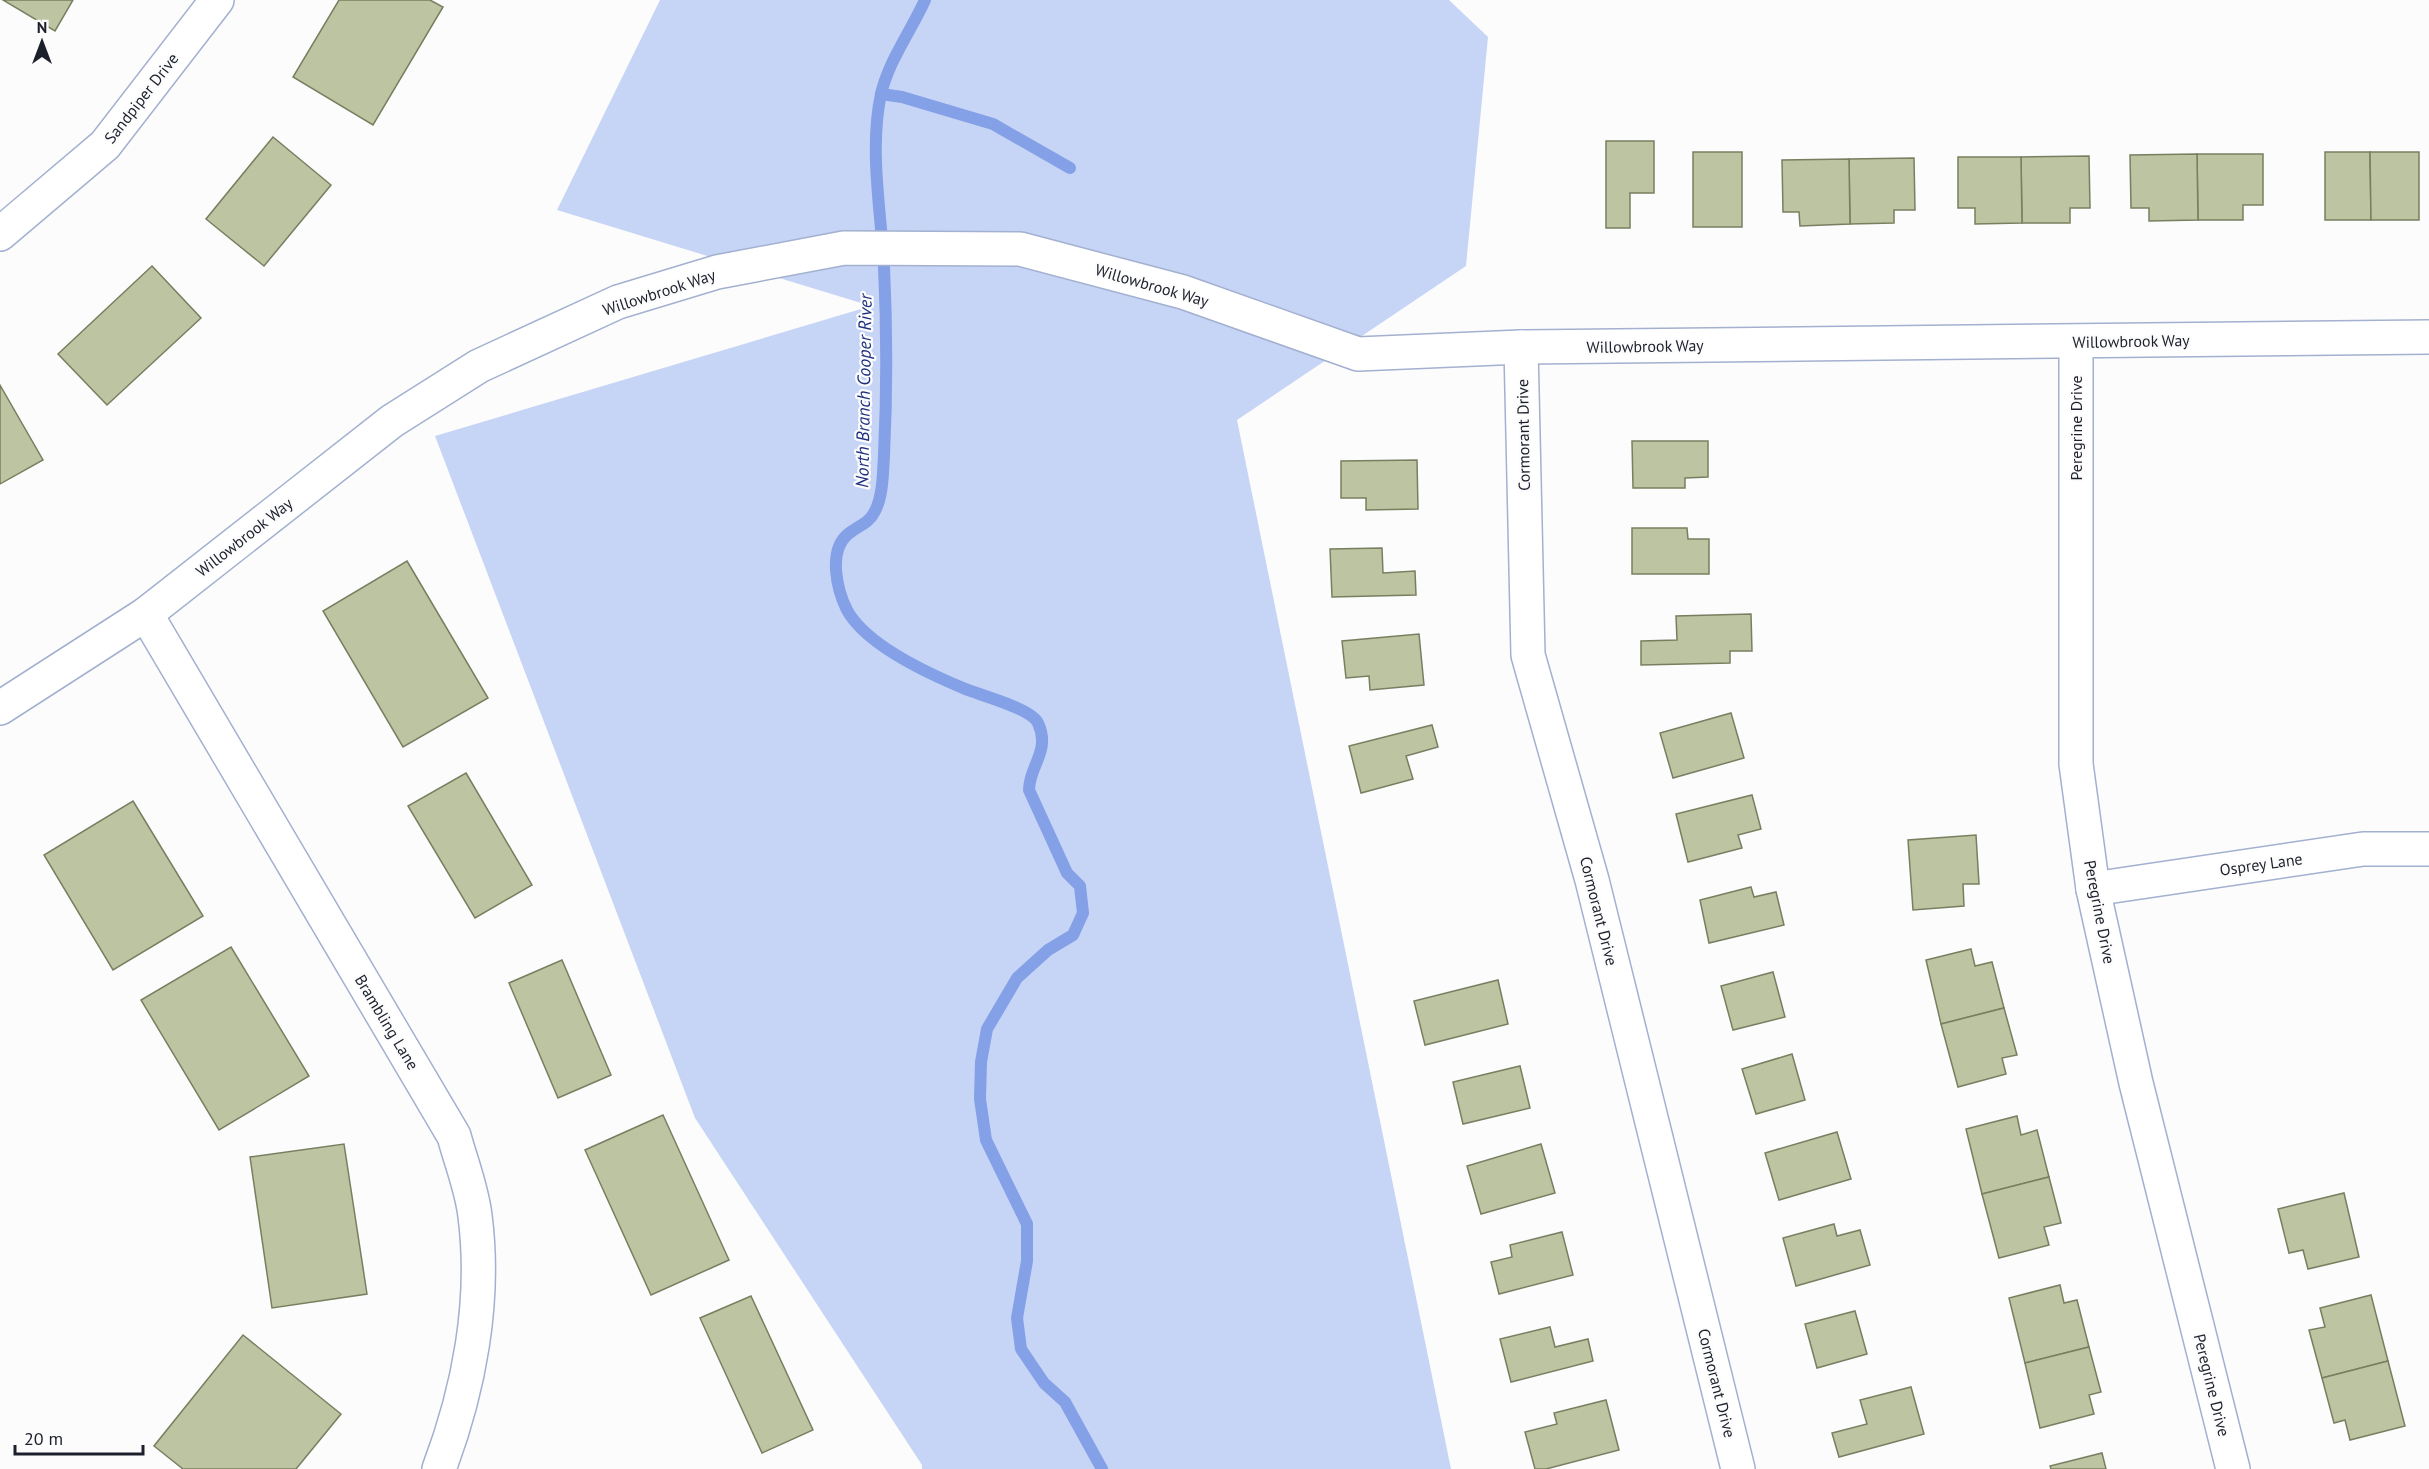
<svg xmlns="http://www.w3.org/2000/svg" width="2429" height="1469" viewBox="0 0 2429 1469" font-family="'PT Sans',sans-serif">
<style>
.green{fill:#c6d4f6}
.lines{fill:none;stroke-linecap:round;stroke-linejoin:round}
.stream{stroke:#84a0e6;stroke-width:12}
.building{fill:#bcc4a2;stroke:#787f60;stroke-width:1.5}
.street-casing{stroke:#a3b0cf;stroke-width:36}
.street{stroke:#fff;stroke-width:33}
.labels{text-anchor:middle;stroke-width:4.5;stroke-linejoin:round;paint-order:stroke}
.street-label{font-size:16px;fill:#1c202c;stroke:#fcfcfc}
.water-label{font-size:18px;font-style:italic;fill:#1c3081;stroke:#fcfcfc}
</style>
<rect width="100%" height="100%" fill="#fcfcfc"/>
<path class="green" d="M660,0h789l39,37 -22,229 -229,154 214,1049h-529v-4l-227,-347 -260,-682 436,-130 -314,-96z"/>
<g class="lines">
<g class="stream">
<path d="M925,0c-14,31 -36,60 -44,94 -12,55 0,117 3,173 3,63 3,126 0,188 -1,17 -1,41 -9,56 -6,13 -18,15 -28,24 -19,17 -10,55 0,75 19,35 80,63 116,78 16,7 68,20 75,35 13,28 -9,43 -9,67l38,83 13,13 3,27 -10,22 -25,15 -31,28 -30,51 -6,33 -1,37 6,41 41,84v37l-10,57 4,31 23,34 21,19 37,67"/>
<path d="M881,94l21,3 91,27 77,44"/>
</g>
</g>
<g class="building">
<path d="M3,0h70l-18,31z"/>
<path d="M339,0h91l13,7 -70,118 -80,-48z"/>
<path d="M273,137l58,48 -67,81 -58,-47z"/>
<path d="M1606,141h48v52h-24v35h-24z"/>
<rect x="1693" y="152" width="49" height="75"/>
<path d="M2325,152h45l1,68h-46z"/>
<path d="M2370,152h49v68h-48z"/>
<path d="M2197,154h66v51h-20v15h-45z"/>
<path d="M2197,154l1,66 -49,1v-13h-18l-1,-53z"/>
<path d="M2089,156l1,52h-20v15h-48l-1,-66z"/>
<path d="M1958,157h63l1,66 -47,1v-16h-17z"/>
<path d="M1914,158l1,52h-21v13l-44,1 -1,-65z"/>
<path d="M1849,159l1,65 -50,2 -1,-14h-16l-1,-52z"/>
<path d="M152,266l49,52 -94,87 -49,-51z"/>
<path d="M0,385l43,75 -43,24z"/>
<path d="M1632,441h76v36l-23,1v10h-52z"/>
<path d="M1417,460l1,49 -52,1v-12h-25v-37z"/>
<path d="M1632,528h55l1,11h21v35h-77z"/>
<path d="M1382,548l1,25 32,-2 1,24 -84,2 -2,-48z"/>
<path d="M407,561l81,137 -85,49 -80,-136z"/>
<path d="M1751,614l1,37h-22v12l-89,2v-24l36,-1 -1,-24z"/>
<path d="M1419,634l5,51 -54,5 -1,-14 -23,2 -4,-37z"/>
<path d="M1731,713l13,45 -71,20 -13,-45z"/>
<path d="M1432,725l6,22 -32,9 7,23 -52,14 -12,-47z"/>
<path d="M466,773l66,112 -57,33 -67,-112z"/>
<path d="M1752,795l9,34 -23,6 4,13 -54,14 -12,-48z"/>
<path d="M133,801l70,115 -90,54 -69,-115z"/>
<path d="M1976,835l3,49h-16l1,22 -51,4 -5,-70z"/>
<path d="M1751,887l3,10 22,-5 8,33 -75,18 -9,-43z"/>
<path d="M231,947l78,129 -90,54 -78,-130z"/>
<path d="M1971,949l4,17 17,-4 12,46 -63,16 -15,-64z"/>
<path d="M562,960l49,115 -53,23 -49,-115z"/>
<path d="M1773,972l12,45 -52,13 -12,-44z"/>
<path d="M1498,980l10,44 -83,21 -11,-44z"/>
<path d="M2004,1008l13,47 -15,3 4,16 -48,13 -17,-63z"/>
<path d="M1792,1054l13,46 -49,14 -14,-45z"/>
<path d="M1520,1066l10,42 -67,16 -10,-42z"/>
<path d="M663,1115l66,145 -78,35 -66,-145z"/>
<path d="M2017,1116l4,19 16,-5 12,47 -67,17 -16,-65z"/>
<path d="M1837,1132l14,47 -72,21 -14,-47z"/>
<path d="M344,1144l23,150 -95,14 -22,-151z"/>
<path d="M1541,1144l14,49 -74,21 -14,-48z"/>
<path d="M2049,1177l12,46 -17,4 5,18 -50,13 -17,-64z"/>
<path d="M2344,1193l15,64 -51,12 -5,-19 -14,3 -11,-44z"/>
<path d="M1834,1224l3,12 23,-6 10,35 -74,21 -13,-48z"/>
<path d="M1562,1232l11,43 -74,19 -8,-32 21,-5 -2,-12z"/>
<path d="M2060,1285l4,18 13,-3 12,47 -64,16 -16,-65z"/>
<path d="M2371,1295l17,66 -66,17 -13,-48 16,-3 -5,-19z"/>
<path d="M751,1296l62,134 -51,23 -62,-135z"/>
<path d="M1855,1311l12,43 -50,14 -12,-44z"/>
<path d="M1550,1327l5,20 33,-8 5,22 -82,21 -11,-43z"/>
<path d="M243,1335l98,79 -45,55h-113l-29,-23z"/>
<path d="M2089,1347l12,45 -12,3 5,19 -54,14 -15,-65z"/>
<path d="M2388,1361l17,65 -55,14 -5,-20 -11,3 -12,-45z"/>
<path d="M1911,1387l13,47 -85,23 -7,-24 35,-9 -7,-24z"/>
<path d="M1606,1400l13,50 -73,19h-11l-10,-37 32,-8 -3,-11z"/>
<path d="M2102,1453l4,16h-55l-1,-3z"/>
</g>
<g class="lines">
<g class="street-casing">
<g id="street">
<path d="M0,234l105,-89 112,-145"/>
<path d="M2076,342v422l17,125 43,194 97,386"/>
<path d="M1521,347l7,308 64,225 146,589"/>
<path d="M146,614l308,522c7,26 18,53 21,80 11,85 -6,174 -36,253"/>
<path d="M0,708l146,-94 246,-193 87,-55 139,-64 99,-30 127,-24 176,1 163,43 175,62 163,-7 908,-10"/>
<path d="M2093,889l270,-40h66"/>
</g>
</g>
<use href="#street" class="street"/>
</g>
<g class="labels">
<g class="street-label">
<text transform="translate(141 98) rotate(-52)" y="6">Sandpiper Drive</text>
<text transform="translate(1152 285) rotate(16)" y="6">Willowbrook Way</text>
<text transform="translate(659 292) rotate(-18)" y="6">Willowbrook Way</text>
<text transform="translate(2131 341) rotate(-1)" y="6">Willowbrook Way</text>
<text transform="translate(1645 346) rotate(-1)" y="6">Willowbrook Way</text>
<text transform="translate(2076 428) rotate(-90)" y="6">Peregrine Drive</text>
<text transform="translate(1523 435) rotate(-91)" y="6">Cormorant Drive</text>
<text transform="translate(244 537) rotate(-38)" y="6">Willowbrook Way</text>
<text transform="translate(2261 864) rotate(-8)" y="6">Osprey Lane</text>
<text transform="translate(1599 911) rotate(76)" y="6">Cormorant Drive</text>
<text transform="translate(2100 912) rotate(79)" y="6">Peregrine Drive</text>
<text transform="translate(387 1022) rotate(59)" y="6">Brambling Lane</text>
<text transform="translate(1717 1383) rotate(76)" y="6">Cormorant Drive</text>
<text transform="translate(2212 1385) rotate(76)" y="6">Peregrine Drive</text>
</g>
<g class="water-label">
<text transform="translate(864 391) rotate(-89)" y="6">North Branch Cooper River</text>
</g>
</g>
<g transform="translate(42 42)" stroke="#fcfcfc" stroke-width="4.5" paint-order="stroke">
<path d="M0-4.5L10 22L0 15L-10 22Z" fill="#1c202c"/>
<text y="-9" font-size="16" font-weight="bold" text-anchor="middle" fill="#1c202c">N</text>
</g>
<path d="M15 1445v9h128v-9" fill="none" stroke="#1c202c" stroke-width="3"/>
<text x="24" y="1445" font-size="18" fill="#1c202c" stroke="#fcfcfc" stroke-width="4.5" paint-order="stroke">20 m</text>
</svg>
